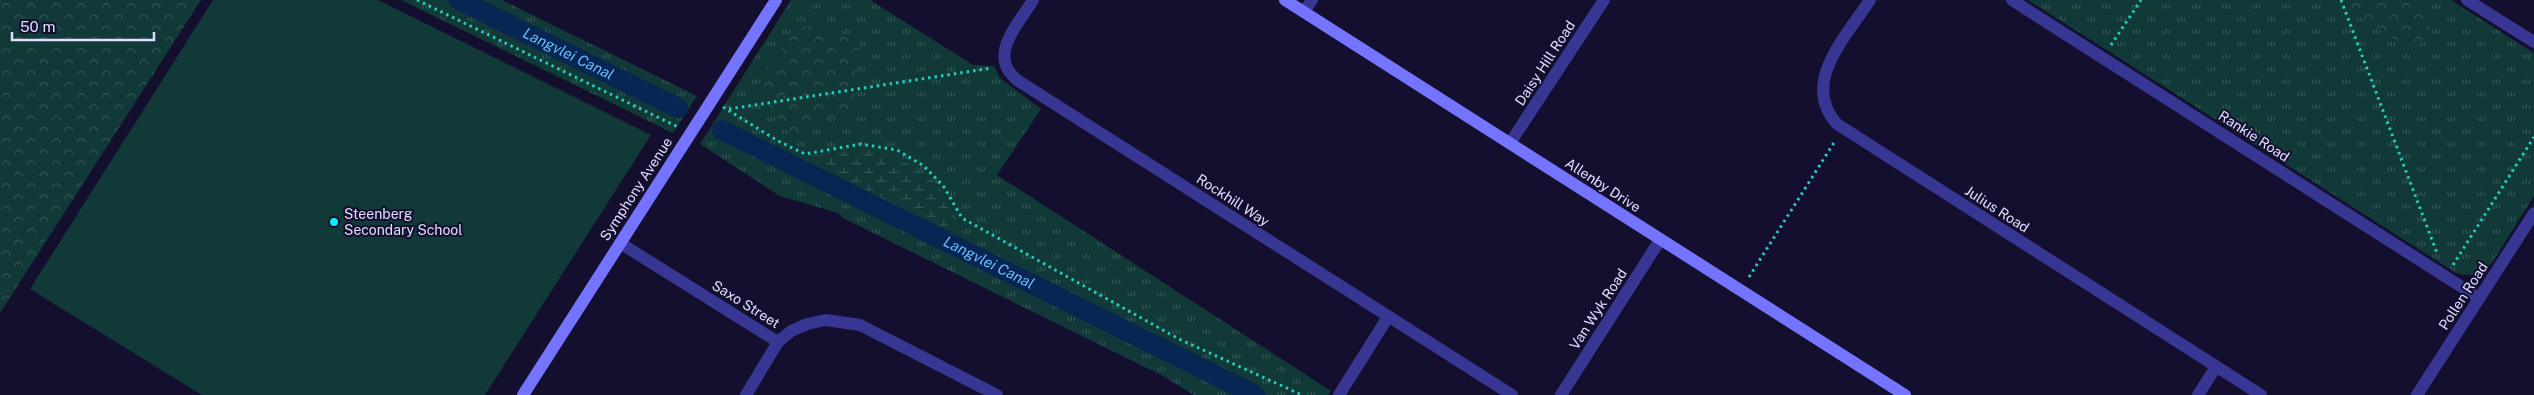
<svg xmlns="http://www.w3.org/2000/svg" width="2534" height="395" viewBox="0 0 2534 395" font-family="'Public Sans',sans-serif">
<style>
.grass{fill:url(#grass-tufts)}
.wetland{fill:url(#wetland-marsh)}
.park{fill:url(#park-crowns)}
.garden{fill:#113937}
.lines{fill:none;stroke-linecap:round;stroke-linejoin:round}
.canal{stroke:#072654;stroke-width:20}
.path{stroke:#24ccbd;stroke-width:3;stroke-dasharray:2.5 4;stroke-linecap:butt}
.street{stroke:#373692;stroke-width:12}
.secondary{stroke:#7474ff;stroke-width:12}
.poi-dot{fill:#09ecff;stroke:#140f2f;stroke-width:2}
.labels{text-anchor:middle;stroke-width:4;stroke-linejoin:round;paint-order:stroke}
.street-label{font-size:14px;fill:#e0ddff;stroke:#140f2f}
.poi-label{font-size:14px;fill:#e0ddff;stroke:#140f2f;text-anchor:start}
.water-label{font-size:15px;font-style:italic;fill:#6bbeff;stroke:#140f2f}
</style>
<defs>
<pattern id="grass-tufts" width="24" height="20" patternUnits="userSpaceOnUse" patternTransform="scale(1.25)"><rect width="24" height="20" fill="#113937"/><path d="M3 7l-1-3M5 7V3M7 7l1-3M15 17l-1-3M17 17v-4M19 17l1-3" fill="none" stroke="#355"/></pattern>
<pattern id="wetland-marsh" width="20" height="14" patternUnits="userSpaceOnUse" patternTransform="scale(1.25)"><rect width="20" height="14" fill="#113937"/><path d="M1 5h8M5 5V1M11 12h8M15 12V8" fill="none" stroke="#355"/></pattern>
<pattern id="park-crowns" width="20" height="18" patternUnits="userSpaceOnUse" patternTransform="scale(1.25)"><rect width="20" height="18" fill="#113937"/><path d="M2 6a3 3 0 1 1 6 0M12 15a3 3 0 1 1 6 0" fill="none" stroke="#355"/></pattern>
</defs>
<rect width="100%" height="100%" fill="#140f2f"/>
<g class="grass">
<path d="M401,0h101l195,96 -24,37z"/>
<path d="M791,0h79l103,65 21,1 6,12 41,31 -44,66 334,216 -3,4h-134l-31,-19 -320,-158 -5,-5 -58,-17 -80,-52z"/>
<path d="M2028,0h423l83,53v143l-42,67c-11,12 -20,14 -36,10z"/>
</g>
<path class="wetland" d="M860,149c47,8 85,26 96,76l-9,17 -150,-74 12,-11z"/>
<g class="park">
<path d="M0,0h201l-201,313z"/>
<path d="M2343,0h68l26,17 -23,35 -74,-48z"/>
<path d="M798,24l62,17 -7,69 -62,26 -35,-48z"/>
</g>
<path class="garden" d="M213,0h165l273,135 -166,260h-283l-172,-106z"/>
<g class="lines">
<g class="canal">
<path id="s1" d="M459,0l219,108"/>
<path id="s2" d="M722,130l533,265"/>
</g>
<g class="path">
<path d="M417,0l261,127"/>
<path d="M2341,0l96,253"/>
<path d="M2111,45l30,-45"/>
<path d="M723,107l55,34 27,13 56,-10 36,6 27,16 20,21 18,31 217,121 123,56"/>
<path d="M729,109l263,-41"/>
<path d="M2453,265l81,-128"/>
<path d="M1749,277l86,-136"/>
</g>
<g class="street">
<path d="M1033,0c-15,25 -46,55 -16,80l495,315"/>
<path d="M1870,0c-24,37 -70,83 -33,124l424,271"/>
<path d="M2012,0l467,298"/>
<path d="M2467,0l67,42"/>
<path d="M1304,12l8,-12"/>
<path d="M1510,143l94,-143"/>
<path d="M620,243l158,99"/>
<path d="M746,395l32,-53 13,-11 16,-7 19,-4 34,5 137,70"/>
<path d="M1339,395l49,-78"/>
<path d="M1561,395l99,-155"/>
<path d="M2198,395l18,-28"/>
<path d="M2417,395l117,-182"/>
</g>
<g class="secondary">
<path d="M1285,0l620,395"/>
<path d="M523,395l253,-395"/>
</g>
</g>
<circle class="poi-dot" cx="334" cy="222" r="5"/>
<g class="labels">
<g class="street-label">
<text transform="translate(1545 63) rotate(-57)" y="5">Daisy Hill Road</text>
<text transform="translate(2254 136) rotate(33)" y="5">Rankie Road</text>
<text transform="translate(1603 185) rotate(33)" y="5">Allenby Drive</text>
<text transform="translate(636 189) rotate(-57)" y="5">Symphony Avenue</text>
<text transform="translate(1233 200) rotate(33)" y="5">Rockhill Way</text>
<text transform="translate(1997 209) rotate(33)" y="5">Julius Road</text>
<text transform="translate(2463 296) rotate(-57)" y="5">Pollen Road</text>
<text transform="translate(746 304) rotate(32)" y="5">Saxo Street</text>
<text transform="translate(1598 309) rotate(-57)" y="5">Van Wyk Road</text>
</g>
<g class="poi-label">
<text x="344" y="219">Steenberg<tspan x="344" dy="16">Secondary School</tspan></text>
</g>
<g class="water-label">
<text dy="5" stroke="none"><textPath href="#s1" startOffset="122">Langvlei Canal</textPath></text>
<text dy="5" stroke="none"><textPath href="#s2" startOffset="298">Langvlei Canal</textPath></text>
</g>
</g>
<path d="M12 32v8h142v-8" fill="none" stroke="#e0ddff" stroke-width="2.5"/>
<text x="20" y="32" font-size="15" fill="#e0ddff" stroke="#140f2f" stroke-width="4" paint-order="stroke">50 m</text>
</svg>
